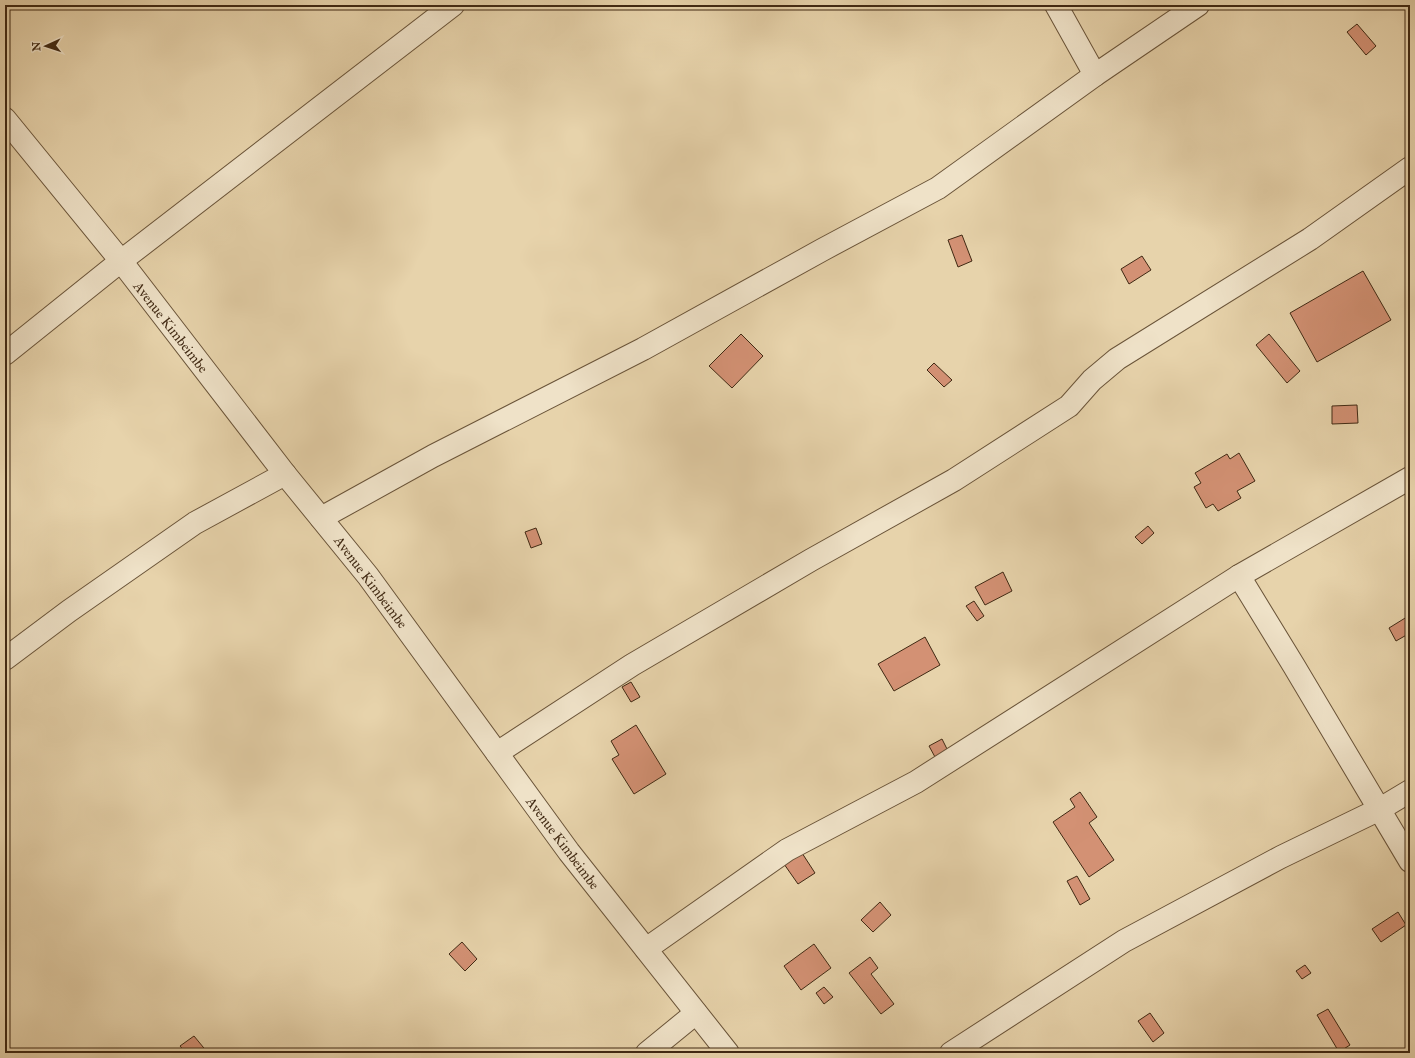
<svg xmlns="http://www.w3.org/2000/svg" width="1415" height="1058" viewBox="0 0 1415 1058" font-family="'IM FELL Great Primer',serif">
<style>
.building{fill:#d39174;stroke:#402913}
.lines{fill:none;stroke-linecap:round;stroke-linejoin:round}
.minor-casing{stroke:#6a5439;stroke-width:24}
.minor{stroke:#efe2c8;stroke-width:22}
.labels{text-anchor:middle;stroke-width:3;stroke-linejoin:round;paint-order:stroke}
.street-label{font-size:14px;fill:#402913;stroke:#efe2c8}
</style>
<rect width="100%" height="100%" fill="#e7d3ab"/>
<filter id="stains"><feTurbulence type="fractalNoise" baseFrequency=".005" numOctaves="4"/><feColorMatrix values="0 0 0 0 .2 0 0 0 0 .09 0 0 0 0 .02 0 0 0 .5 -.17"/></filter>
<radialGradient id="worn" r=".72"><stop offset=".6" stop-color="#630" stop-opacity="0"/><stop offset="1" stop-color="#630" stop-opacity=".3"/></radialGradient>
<g class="building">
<path d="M1357,24l19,22 -10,9 -19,-23z"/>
<path d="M962,235l10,26 -14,6 -10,-27z"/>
<path d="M1142,256l9,14 -22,14 -8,-15z"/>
<path d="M1363,271l28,49 -74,42 -27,-49z"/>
<path d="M741,334l22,22 -31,32 -23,-22z"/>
<path d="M1269,334l31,37 -13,12 -31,-38z"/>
<path d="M934,363l18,17 -8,7 -17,-17z"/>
<path d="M1357,405l1,18 -26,1v-18z"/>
<path d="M1239,453l16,28 -18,10 4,7 -23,13 -5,-7 -7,4 -12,-21 7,-4 -6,-10 32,-19 3,5z"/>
<path d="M1148,526l6,7 -12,11 -7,-7z"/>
<path d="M536,528l6,16 -11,4 -6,-16z"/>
<path d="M1003,572l9,19 -27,14 -10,-18z"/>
<path d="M974,601l10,15 -7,5 -11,-15z"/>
<path d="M1410,615v18l-14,8 -7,-13z"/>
<path d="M925,637l15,28 -46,26 -16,-27z"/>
<path d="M631,682l9,15 -9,5 -9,-15z"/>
<path d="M636,725l30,49 -32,20 -22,-35 7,-4 -8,-14z"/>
<path d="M942,739l6,12 -13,6 -6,-11z"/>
<path d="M1080,792l17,25 -8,6 25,37 -25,17 -36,-55 22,-15 -5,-8z"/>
<path d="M802,853l13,20 -17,11 -14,-20z"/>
<path d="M1077,876l13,23 -10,6 -13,-24z"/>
<path d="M880,902l11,13 -18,17 -12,-12z"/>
<path d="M1398,912l8,13 -25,17 -9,-13z"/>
<path d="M462,942l15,17 -12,12 -16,-17z"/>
<path d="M814,944l17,24 -30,22 -17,-24z"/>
<path d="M870,957l8,11 -7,6 23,30 -13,10 -32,-41z"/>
<path d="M1305,965l6,8 -9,6 -6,-8z"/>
<path d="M824,987l9,10 -9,7 -8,-11z"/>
<path d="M1328,1009l22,36 -11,7 -22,-37z"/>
<path d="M1150,1013l14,20 -11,9 -15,-21z"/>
<path d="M194,1036l14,17h-22l-6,-7z"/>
</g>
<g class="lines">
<g class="minor-casing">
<g id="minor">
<path d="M1056,5l39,70"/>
<path d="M5,119l116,142 164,213 83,102 201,276 159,201"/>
<path d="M5,354l116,-93 332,-256"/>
<path d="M321,518l112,-62 210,-107 179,-99 116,-62 157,-113 103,-70"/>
<path d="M1239,576l55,90 116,195"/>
<path d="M5,659l64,-48 126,-88 90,-49"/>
<path d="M497,753l135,-88 179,-105 143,-80 115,-74 23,-26 25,-21 193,-120 100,-71"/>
<path d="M646,949l141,-99 129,-68 323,-206 171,-98"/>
<path d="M647,1053l49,-40"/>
<path d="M951,1053l173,-112 157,-84 99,-48 30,-18"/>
</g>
</g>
<use href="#minor" class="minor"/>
</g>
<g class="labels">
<g class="street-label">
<text transform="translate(171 327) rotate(52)" y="5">Avenue Kimbeimbe</text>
<text transform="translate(371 582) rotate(53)" y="5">Avenue Kimbeimbe</text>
<text transform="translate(563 843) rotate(53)" y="5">Avenue Kimbeimbe</text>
</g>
</g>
<rect width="1415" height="1058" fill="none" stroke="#e7d3ab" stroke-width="20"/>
<rect x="6" y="6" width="1403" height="1046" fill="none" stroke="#402913" stroke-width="2"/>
<rect x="10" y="10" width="1395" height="1038" fill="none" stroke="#402913"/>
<g transform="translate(46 46) rotate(267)" stroke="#efe2c8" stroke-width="3" paint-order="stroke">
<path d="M0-3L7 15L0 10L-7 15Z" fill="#402913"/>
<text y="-6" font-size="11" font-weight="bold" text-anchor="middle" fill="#402913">N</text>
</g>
<rect width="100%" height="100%" filter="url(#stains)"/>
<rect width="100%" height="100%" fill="url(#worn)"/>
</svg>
